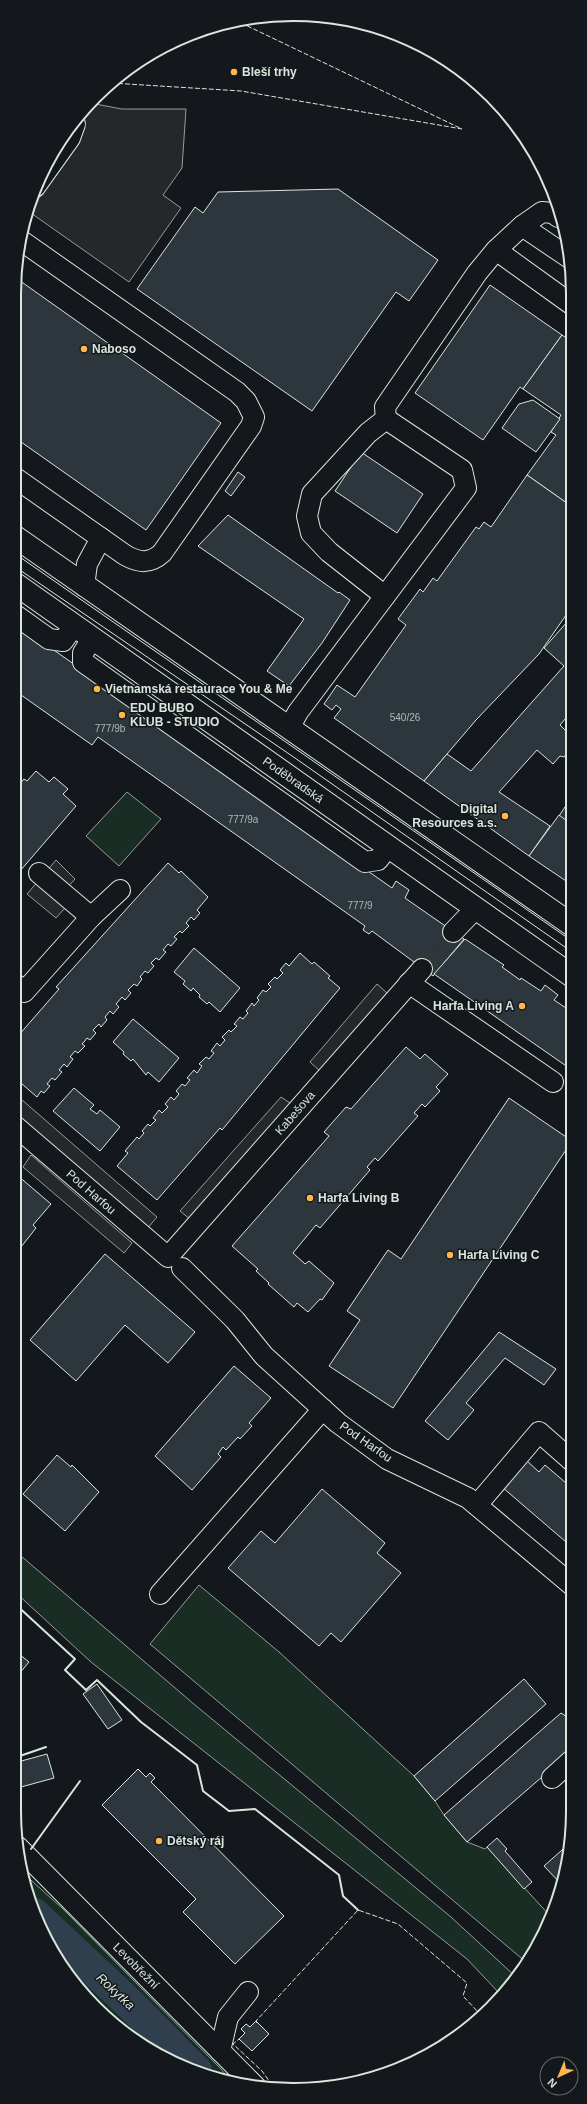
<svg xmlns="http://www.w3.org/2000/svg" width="587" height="2104" viewBox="0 0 587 2104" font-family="Helvetica,sans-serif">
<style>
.green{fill:#1a2d24;stroke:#939e99}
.parking{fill:#24282b;stroke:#939e99}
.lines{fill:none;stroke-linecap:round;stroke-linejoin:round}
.river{stroke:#2f3f4d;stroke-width:32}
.building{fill:#2c363c;stroke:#d8e6dc}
.minor-tunnel{stroke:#313739;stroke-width:20;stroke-dasharray:20 10;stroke-linecap:butt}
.minor-casing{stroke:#d8e6dc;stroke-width:22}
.major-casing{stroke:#d8e6dc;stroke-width:24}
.minor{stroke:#14181c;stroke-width:20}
.major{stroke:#14181c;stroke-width:22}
.tram{stroke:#d8e6dc;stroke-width:1}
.fence{stroke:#d8e6dc;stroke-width:1;stroke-dasharray:5 2;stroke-linecap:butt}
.wall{stroke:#d8e6dc;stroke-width:2}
.poi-dot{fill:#ffb74d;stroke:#14181c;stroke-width:1.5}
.labels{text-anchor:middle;stroke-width:3;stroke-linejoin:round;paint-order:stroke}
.number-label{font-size:10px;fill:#adbab4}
.poi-label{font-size:12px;font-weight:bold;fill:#d8e6dc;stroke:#14181c;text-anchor:start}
.street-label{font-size:12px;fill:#d8e6dc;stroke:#14181c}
.water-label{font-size:13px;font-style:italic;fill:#d8e6dc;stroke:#14181c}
.rim{fill:none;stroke:#d8e6dc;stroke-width:2}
</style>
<rect width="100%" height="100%" fill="#14181c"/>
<g class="green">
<path d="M127,792l34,27 -42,47 -33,-30z"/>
<path d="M14,1550l181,155 256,212 65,60 -16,17 -33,-35 -376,-297 -77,-71z"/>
<path d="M199,1585l80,67 135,124 21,25 9,14 23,27 18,7 2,-2 65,71 -25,45 -377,-319z"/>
<path d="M21,1871l42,38 157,159 12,14 -11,-2 -51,-19 -47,-29 -39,-37 -49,-78z"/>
</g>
<g class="parking">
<path d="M90,103l32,6h64l-4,59 -19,27 18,13 -52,74 -101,-71 7,-24 26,-49z"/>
<path d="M56,860l19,19 -19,21 9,8 -9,10 -29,-24z"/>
<path d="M377,984l10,9 -94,114 -102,113 -11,-9 101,-114 12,8 28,-33 -11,-10z"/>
<path d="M14,1093l143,124 -10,12 -133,-117z"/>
<path d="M31,1155l101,88 -8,10 -101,-86z"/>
</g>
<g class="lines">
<path class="river" d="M34,1914l99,93 63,64"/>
</g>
<g class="building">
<path d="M338,189l100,71 -29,41 -13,-9 -84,119 -175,-122 58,-82 8,6 15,-21z"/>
<path d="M16,278l205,145 -75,107 -132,-93z"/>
<path d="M490,285l72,50 -39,54 -3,-2 -37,53 -68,-47z"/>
<path d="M562,335l9,6v165l-44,-31 29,-40 -5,-3 10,-17 -38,-26z"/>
<path d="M533,400l27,19 -24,33 -34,-24 17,-24z"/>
<path d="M361,452l62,42 -26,39 -62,-42z"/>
<path d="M238,472l7,5 -14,19 -6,-5z"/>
<path d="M527,475l44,31v102l-32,46 -63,66 -52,61 -90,-63 7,-9 -5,-4 -4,5 -8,-6 13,-19 18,12 51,-72 -8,-6 22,-30 3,3 10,-14 4,3 39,-54 3,2 5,-7 7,5z"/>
<path d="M228,515l110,78 1,-1 11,8 -28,43 -33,43 -22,-15 37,-52 -106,-73z"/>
<path d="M568,621l3,3v88l-11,13 11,11v7l-3,4 1,4 -5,6 -4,-1 -7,8 -16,-14 -38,42 51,34 -21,30 -105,-75 23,-27 24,17 93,-105 -20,-18z"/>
<path d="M14,622l378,266 4,-7 13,9 -4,8 59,41 -31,37 -61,-45 -3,3 -6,-4 2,-4 -267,-189 -6,8 -78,-55z"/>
<path d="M36,771l13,11 5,-5 14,12 -5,5 13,12 -62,72v-86l2,2 5,-6 -3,-2 6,-7 3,2z"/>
<path d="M571,798v26l-12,-8z"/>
<path d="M559,815l12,9 1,61 -43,-29z"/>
<path d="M168,863l11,10 2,-2 27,26 -11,13 3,3 -6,7 -3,-3 -5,6 3,3 -7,7 -2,-2 -6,6 3,2 -6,7 -3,-2 -5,6 3,2 -7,8 -3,-2 -5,5 3,3 -6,7 -3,-2 -5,6 2,2 -5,7 -3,-2 -6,6 3,3 -6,7 -3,-3 -6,7 3,3 -6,7 -3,-3 -5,6 2,3 -6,7 -2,-3 -6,6 3,3 -6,7 -3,-2 -3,4 -2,2 3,2 -7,7 -3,-2 -5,6 3,2 -6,8 -3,-3 -5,6 3,2 -7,8 -3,-2 -5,6 3,2 -6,7 -3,-2 -4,6 -23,-20v-47l4,6 41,-47 -3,-2z"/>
<path d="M465,939l39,26 -2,2 18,13 1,-2 20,13 4,-6 13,10 -4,5 18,12v58l-138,-96z"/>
<path d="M194,948l46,40 -20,24 -11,-10 -2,2 -8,-7 1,-2 -7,-7 -2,3 -8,-7 2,-3 -11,-9z"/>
<path d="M300,953l12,11 2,-2 16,14 -2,2 12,10 -118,142 -2,-2 -63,72 -40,-34 11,-13 -3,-2 12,-14 2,2 5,-6 -2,-2 6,-7 2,2 6,-6 -3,-2 6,-8 3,3 6,-6 -3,-3 6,-7 3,3 5,-6 -3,-3 6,-7 3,2 5,-6 -3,-2 7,-8 3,3 5,-7 -3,-2 7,-7 3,2 5,-6 -3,-2 6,-8 3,3 5,-6 -3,-3 7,-7 2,2 6,-6 -3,-2 6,-7 3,2 5,-6 -2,-2 6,-8 2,3 5,-6 -2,-2 6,-8 3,2 5,-5 -3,-3 7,-7 2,2 6,-6 -3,-3 6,-7 3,3z"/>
<path d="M133,1019l46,39 -20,24 -11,-10 -2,3 -13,-16 -2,2 -8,-7 1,-2 -11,-10z"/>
<path d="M406,1047l14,12 5,-5 23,20 -12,13 4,4 -15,16 -3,-3 -8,9 4,3 -40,45 -3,-3 -8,9 3,3 -50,58 -4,-3 -23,28 12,11 4,-3 25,22 -12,17 -2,-1 -12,13 -11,-9 -3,4 -26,-23 1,-1 -13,-12 2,-2 -26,-23 97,-110 -5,-4 22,-25 5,2z"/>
<path d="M74,1088l20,17 -4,4 7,5 3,-4 20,17 -20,24 -47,-40z"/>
<path d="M509,1098l63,43 -179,267 -64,-42 31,-46 -13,-9 41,-61 13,9z"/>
<path d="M17,1175l34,29 -18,21 3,3 -15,19 -4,-4 -3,4v-68z"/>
<path d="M105,1254l90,78 -27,31 -43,-38 -49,56 -46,-41z"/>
<path d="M499,1332l57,37 -12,16 -39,-27 -39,45 8,7 -26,30 -23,-19z"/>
<path d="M234,1366l37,32 -22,25 3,3 -12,13 -2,-2 -12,13 -3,-3 -5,7 3,3 -29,33 -37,-34z"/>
<path d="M57,1455l14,12 1,-2 27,27 -34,39 -42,-37z"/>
<path d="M526,1460l13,12 6,-7 28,24v59l-71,-61z"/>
<path d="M322,1489l63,54 -8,10 24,20 -60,69 -10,-9 -12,13 -91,-78 33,-37 14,12z"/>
<path d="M14,1650l15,12 -15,18z"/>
<path d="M524,1679l22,25 -111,97 -21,-25z"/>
<path d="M97,1684l25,36 -14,9 -25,-35z"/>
<path d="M561,1713l6,4 -1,1 7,9v23l-106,92 -23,-27z"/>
<path d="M47,1754l7,24 -33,9 -7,-24z"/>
<path d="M138,1769l8,8 4,-4 5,5 -4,4 133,134 -49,48 -52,-52 13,-13 -94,-94z"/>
<path d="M497,1838l10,11 -2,2 27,31 -8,7 -37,-42z"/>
<path d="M570,1843l-2,22 -6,20 -18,-19z"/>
<path d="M256,2021l13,13 -17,17 -13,-12 6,-6 -4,-4 5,-5 4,3z"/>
</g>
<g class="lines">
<path class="minor-tunnel" d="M422,969l31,-37"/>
<g class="minor-casing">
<g id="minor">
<path d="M35,187l35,-49 5,-14"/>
<path d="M522,226l20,-14 11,1 5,4"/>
<path d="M496,250l26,-24 49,33"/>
<path d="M14,477l111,78c14,8 25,9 37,-2l89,-127 3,-9 -8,-16 -9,-9 -218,-153"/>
<path d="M84,586l3,-22 14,-26"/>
<path d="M385,596l-56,-44 -18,-19 -4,-17 5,-22 56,-61 18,-14"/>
<path d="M14,614l35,25 14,2 11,-15"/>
<path d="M92,639l-9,14v9l282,200 13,-2 10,-13"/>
<path d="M289,728l9,-16 168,-224 -4,-18 -76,-51 -1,-12 92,-134 19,-23 75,54"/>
<path d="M39,873l52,44"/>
<path d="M453,932l23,-24"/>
<path d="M14,983l10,9 67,-75 29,-27"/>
<path d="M409,983l144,99"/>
<path d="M14,1125l154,132 254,-288"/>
<path d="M182,1268l53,52 29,36 74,67 49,36 81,39 105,88"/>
<path d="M477,1505l62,-73 33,29"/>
<path d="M160,1594l163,-185"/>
<path d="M552,1778l21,-19"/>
<path d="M18,1847l237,239"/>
<path d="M220,2051l8,-34 20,-25"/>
</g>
</g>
<g class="major-casing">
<g id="major">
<path d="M14,536l558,389"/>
<path d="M14,583l558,393"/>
</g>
</g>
<use href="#minor" class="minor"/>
<use href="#major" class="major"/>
<g class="tram">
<path d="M14,553l558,388"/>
<path d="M14,566l281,192 277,194"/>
</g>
<g class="fence">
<path d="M111,83l130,8 221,38 -227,-109"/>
<path d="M257,2023l-1,-2 102,-111 40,14 69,59 -4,13 16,17 13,-11"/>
<path d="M241,2041l-2,-2 -6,5 29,27 13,18"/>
</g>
<g class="wall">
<path d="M14,1603l61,56 -10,11 21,20 11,-10 44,42 56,43 6,26 26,20 26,-2 84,66 4,21 15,14"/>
<path d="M14,1758l32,-11"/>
<path d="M31,1849l49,-68"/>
</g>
</g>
<g class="poi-dot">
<circle cx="234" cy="72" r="4"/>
<circle cx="84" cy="349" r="4"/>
<circle cx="97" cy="689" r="4"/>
<circle cx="122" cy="715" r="4"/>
<circle cx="505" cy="816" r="4"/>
<circle cx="522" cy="1006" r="4"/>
<circle cx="310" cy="1198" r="4"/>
<circle cx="450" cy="1255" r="4"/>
<circle cx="159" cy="1841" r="4"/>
</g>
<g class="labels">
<g class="number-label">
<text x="405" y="721">540/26</text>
<text x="110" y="732">777/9b</text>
<text x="243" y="823">777/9a</text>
<text x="360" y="909">777/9</text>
</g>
<g class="poi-label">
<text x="242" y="76">Bleší trhy</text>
<text x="92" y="353">Naboso</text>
<text x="105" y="693">Vietnamská restaurace You &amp; Me</text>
<text x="130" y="712">EDU BUBO<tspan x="130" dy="14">KLUB - STUDIO</tspan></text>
<text x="497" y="813" text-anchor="end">Digital<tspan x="497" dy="14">Resources a.s.</tspan></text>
<text x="514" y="1010" text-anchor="end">Harfa Living A</text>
<text x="318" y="1202">Harfa Living B</text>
<text x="458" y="1259">Harfa Living C</text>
<text x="167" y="1845">Dětský ráj</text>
</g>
<g class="street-label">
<text transform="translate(293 780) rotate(35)" y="4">Poděbradská</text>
<text transform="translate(295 1113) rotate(-49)" y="4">Kabešova</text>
<text transform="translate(91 1192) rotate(41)" y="4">Pod Harfou</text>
<text transform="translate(366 1442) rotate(35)" y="4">Pod Harfou</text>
<text transform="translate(136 1966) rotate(45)" y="4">Levobřežní</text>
</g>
<g class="water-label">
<text transform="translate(116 1991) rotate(43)" y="5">Rokytka</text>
</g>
</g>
<path d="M0 0H587V2104H0ZM293 21H294A272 272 0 0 1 566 293V1811A272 272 0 0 1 294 2083H293A272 272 0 0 1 21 1811V293A272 272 0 0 1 293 21Z" fill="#14181c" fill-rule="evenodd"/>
<path class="rim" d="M293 21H294A272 272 0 0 1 566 293V1811A272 272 0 0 1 294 2083H293A272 272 0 0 1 21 1811V293A272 272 0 0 1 293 21Z"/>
<g transform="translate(559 2076) rotate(224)"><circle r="19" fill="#14181c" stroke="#626a69"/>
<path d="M0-3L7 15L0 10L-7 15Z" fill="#ffb74d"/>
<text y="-6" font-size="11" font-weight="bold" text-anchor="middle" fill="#d8e6dc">N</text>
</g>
</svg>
